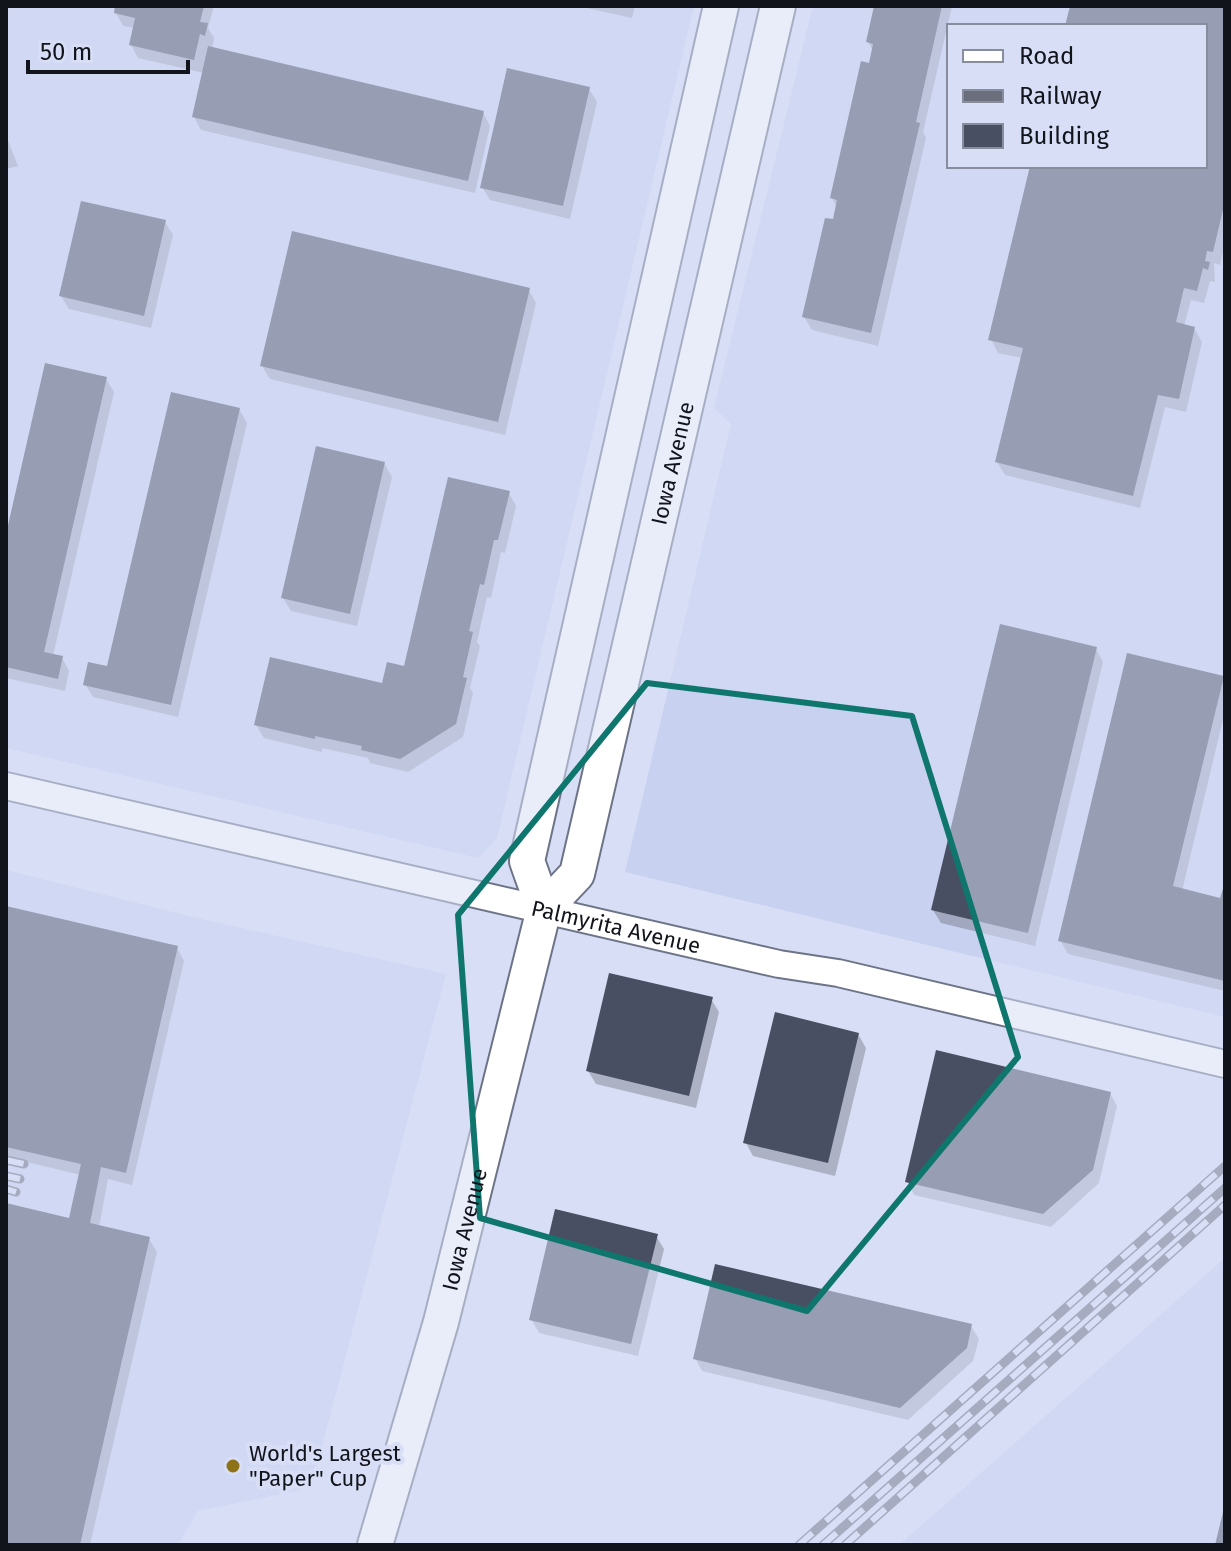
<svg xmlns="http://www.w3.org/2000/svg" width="1231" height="1551" viewBox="0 0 1231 1551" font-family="'Fira Sans',sans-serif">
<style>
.built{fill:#c8d1ef;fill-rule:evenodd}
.shadow{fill:#0003}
.building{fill:#494f62}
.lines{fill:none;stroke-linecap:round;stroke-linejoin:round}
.tertiary-casing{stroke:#6d7488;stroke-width:30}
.primary-casing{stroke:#6d7488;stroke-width:38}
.tertiary{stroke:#fff;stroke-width:26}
.primary{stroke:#fff;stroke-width:34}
.rail-casing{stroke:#6a6e7d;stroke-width:9}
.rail{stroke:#d7def5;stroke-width:6;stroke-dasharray:18;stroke-linecap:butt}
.marked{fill:none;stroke:#0f766e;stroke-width:6;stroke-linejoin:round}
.poi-dot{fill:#8e7217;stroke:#d7def5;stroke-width:3}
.labels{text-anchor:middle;stroke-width:8;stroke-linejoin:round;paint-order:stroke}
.street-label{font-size:22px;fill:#12141c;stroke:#d7def5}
.poi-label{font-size:22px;fill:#12141c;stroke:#d7def5;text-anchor:start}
</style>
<rect width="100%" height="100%" fill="#d7def5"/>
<g class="built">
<path d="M6,6h688l-197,832 -19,20 -472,-110z"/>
<path d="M813,6h412v1011l-600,-145 106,-448 -17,-16zM949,26h256v140h-256z"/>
<path d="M6,870l191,48 249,56 -135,514 -113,23 -20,34h-172z"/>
<path d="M1225,1258v287h-326z"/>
</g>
<g class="shadow">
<path d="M117,6h97l-6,22 6,10 -2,11 271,63 7,14 -15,67 -274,-63 -7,-13 10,-44 -66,-15 -7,-13 4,-17 -12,-2 -7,-13z"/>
<path d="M578,6h57l-3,12z"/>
<path d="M876,6h76l-29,126 3,6 -48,208 -66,-16 -8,-13 30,-95 3,-14 -5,-10 38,-133 4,-13 -6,-10z"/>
<path d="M1072,6h153v236l-5,23 -6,-2 1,19 -5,-1 -6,22 -13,-3 -7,26 10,2 8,14 -16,70 -21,-5 -25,101 -135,-33 -8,-13 25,-104 -24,-5 -7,-14 41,-173h173v-140h-138z"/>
<path d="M589,89l8,13 -27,117 -80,-19 -8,-13z"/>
<path d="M6,135l12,31 -12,3z"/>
<path d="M165,222l8,13 -22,93 -82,-19 -8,-13z"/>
<path d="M528,289l8,14 -31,132 -235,-56 -8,-13z"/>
<path d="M106,379l8,13 -61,264 9,2 7,13 -4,20 -59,-13v-135z"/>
<path d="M239,409l8,14 -69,294 -85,-20 -8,-13 24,-15z"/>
<path d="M384,463l8,14 -35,149 -66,-15 -8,-13z"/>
<path d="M509,493l7,13 -11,47 -4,-1 -10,46 -4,-1 -10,45 3,4 -10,42 3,5 -10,44 -55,35 -38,-9 -2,-5 -46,-10v4l-58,-14 -8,-13 127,-40 23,-17z"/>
<path d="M1096,649l7,13 -68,284 -94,-23 -8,-13z"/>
<path d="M1222,678l3,5v28l-43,180 40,9 3,-14v105l-157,-37 -8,-14z"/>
<path d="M6,908l171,40 7,13 -52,224 -24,-6 -9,48 50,12 8,13 -67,293h-84v-340l65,16 10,-46 -75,-18z"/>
<path d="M711,999l8,13 -23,96 -100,-24 -8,-13z"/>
<path d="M858,1034l8,14 -31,128 -82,-20 -7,-13z"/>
<path d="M1110,1093l7,13 -18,77 -48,44 -137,-32 -7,-14z"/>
<path d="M656,1236l8,13 -26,107 -99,-23 -8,-14z"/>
<path d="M971,1326l8,13 -6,22 -65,59 -206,-49 -7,-13z"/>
</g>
<g class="building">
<path d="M115,6h89l-4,16 8,1 -3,13 -5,-2 -6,26 -65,-15 6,-27 -21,-5z"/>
<path d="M874,6h68l-26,116 4,1 -49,210 -69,-16 23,-99 8,1 4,-19 -7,-2 31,-137 8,2 4,-19 -7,-2z"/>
<path d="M1070,6h155v195l-12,51 -6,-1 -2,10 5,1 -2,8 -5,-2 -6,23 -13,-3 -8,34 19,5 -16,72 -21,-4 -25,101 -138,-34 28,-114 -35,-8 42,-174h175v-140h-140z"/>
<path d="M208,46l276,65 -16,70 -276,-64z"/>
<path d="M507,68l83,19 -27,119 -83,-18z"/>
<path d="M81,201l85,19 -22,96 -85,-20z"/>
<path d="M292,231l238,57 -32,134 -238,-56z"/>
<path d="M45,363l62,14 -63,275 19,4 -5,23 -52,-12v-133z"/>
<path d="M171,392l69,16 -69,297 -88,-20 5,-23 19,4z"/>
<path d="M316,446l69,16 -35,152 -69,-16z"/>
<path d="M448,477l62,14 -12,49h-4l-10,45 -4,-1 -11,47 4,1 -10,45 4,1 -11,46 -56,35 -39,-9 1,-4 -47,-10v3l-61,-14 16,-68 112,26 5,-21 17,4z"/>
<path d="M1000,624l97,23 -69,286 -97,-23z"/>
<path d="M1127,653l97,23 -51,210 47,12 5,-16v99l-167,-40z"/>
<path d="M6,906l172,40 -52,227 -25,-6 -11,56 60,14 -70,308h-74v-342l63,15 12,-54 -75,-17z"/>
<path d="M609,973l104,24 -24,99 -103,-25z"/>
<path d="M775,1012l84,21 -31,130 -85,-20z"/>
<path d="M936,1050l175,42 -18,78 -50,44 -138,-32z"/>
<path d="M555,1209l103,25 -27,110 -102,-24z"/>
<path d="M715,1264l257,60 -5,24 -67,60 -207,-49z"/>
<path d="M1224,1508l1,37h-10z"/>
</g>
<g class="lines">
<g class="tertiary-casing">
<g id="tertiary">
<path id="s1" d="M6,786l773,178 59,9 387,91"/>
</g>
</g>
<g class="primary-casing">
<g id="primary">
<path d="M544,909l-17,-48 194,-855"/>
<path id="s2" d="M375,1545l66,-223 103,-413 33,-35 201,-868"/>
</g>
</g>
<use href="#tertiary" class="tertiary"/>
<use href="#primary" class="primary"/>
<g class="rail-casing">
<g id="rail">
<path d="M6,1160l18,4"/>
<path d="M6,1176l14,3"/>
<path d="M6,1189l10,3"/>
<path d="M799,1545l426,-379"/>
<path d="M823,1545l402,-357"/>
<path d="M845,1545l380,-340"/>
</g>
</g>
<use href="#rail" class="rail"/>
</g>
<path d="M0 0H1231V1551H0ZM647,683l265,33 106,341 -211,254 -327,-93 -22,-303z" fill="#d7def5" fill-opacity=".55" fill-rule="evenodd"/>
<path class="marked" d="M647,683l265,33 106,341 -211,254 -327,-93 -22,-303z"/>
<circle class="poi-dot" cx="233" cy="1466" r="8"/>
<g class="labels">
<g class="street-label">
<text dy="8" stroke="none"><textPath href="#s2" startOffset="1128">Iowa Avenue</textPath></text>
<text dy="8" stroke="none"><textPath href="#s1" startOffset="626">Palmyrita Avenue</textPath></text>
<text dy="8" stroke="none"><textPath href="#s2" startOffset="328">Iowa Avenue</textPath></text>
</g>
<g class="poi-label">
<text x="249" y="1461">World's Largest<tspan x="249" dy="25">"Paper" Cup</tspan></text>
</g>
</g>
<rect width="1231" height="1551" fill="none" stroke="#12141c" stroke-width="16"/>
<rect x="947" y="24" width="260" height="144" fill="#d7def5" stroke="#888d9e" stroke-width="2"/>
<rect x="963" y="50" width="40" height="12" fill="#ffffff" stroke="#888d9e" stroke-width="2"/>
<text x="1019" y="64" font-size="24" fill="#12141c">Road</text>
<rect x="963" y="90" width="40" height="12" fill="#6a6e7d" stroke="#888d9e" stroke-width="2"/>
<text x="1019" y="104" font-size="24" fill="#12141c">Railway</text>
<rect x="963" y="124" width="40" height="24" fill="#494f62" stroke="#888d9e" stroke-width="2"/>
<text x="1019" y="144" font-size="24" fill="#12141c">Building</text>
<path d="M28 60v12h160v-12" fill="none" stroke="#12141c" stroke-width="4"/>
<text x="40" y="60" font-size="24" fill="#12141c" stroke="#d7def5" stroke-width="6" paint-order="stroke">50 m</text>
</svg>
